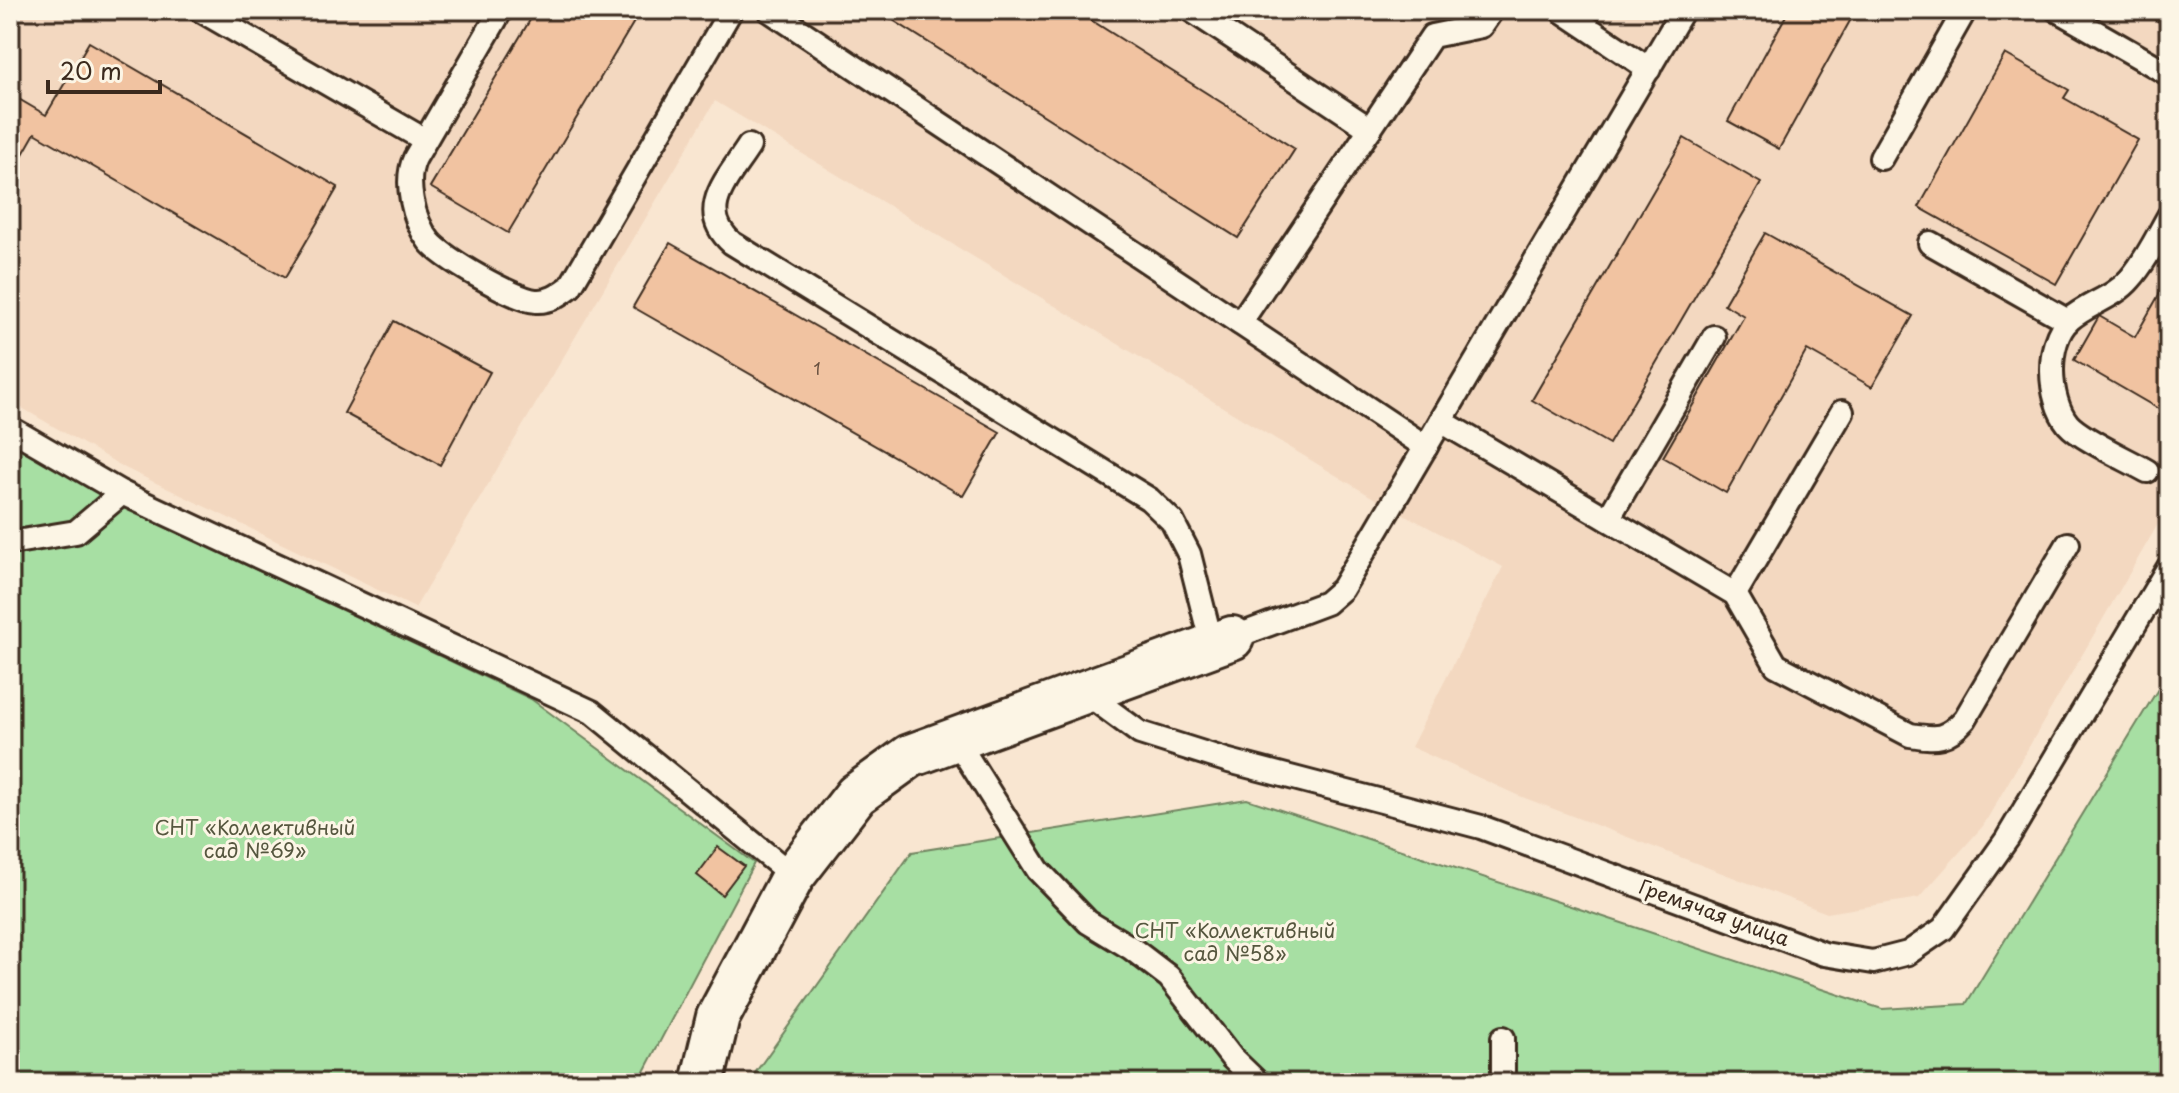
<svg xmlns="http://www.w3.org/2000/svg" width="2179" height="1093" viewBox="0 0 2179 1093" font-family="'Playpen Sans',sans-serif">
<style>
.built{fill:#f3d8c0}
.green{fill:#a7dfa3;stroke:#718460;stroke-width:2}
.building{fill:#f1c3a1;stroke:#3b2a1e;stroke-width:2}
.lines{fill:none;stroke-linecap:round;stroke-linejoin:round}
.lane-casing{stroke:#3b2a1e;stroke-width:28}
.street-casing{stroke:#3b2a1e;stroke-width:48}
.lane{stroke:#fcf5e5;stroke-width:22}
.street{stroke:#fcf5e5;stroke-width:42}
.labels{text-anchor:middle;stroke-width:6;stroke-linejoin:round;paint-order:stroke}
.number-label{font-size:16px;fill:#68503f}
.park-label{font-size:20px;fill:#56573f;stroke:#fcf5e5}
.street-label{font-size:20px;fill:#3b2a1e;stroke:#fcf5e5}
</style>
<rect width="100%" height="100%" fill="#f9e6d1"/>
<filter id="ink" filterUnits="userSpaceOnUse"><feTurbulence type="fractalNoise" baseFrequency=".0125" numOctaves="2"/><feDisplacementMap in="SourceGraphic" scale="16" xChannelSelector="R" yChannelSelector="G"/><feConvolveMatrix kernelMatrix="1 2 1 2 8 2 1 2 1" color-interpolation-filters="sRGB"/></filter>
<g filter="url(#ink)">
<path class="built" d="M10,10h2159v495l-186,321 -64,72 -92,15 -310,-118 -106,-48 92,-180 -126,-67 -662,-399 -300,507 -290,-140 -115,-67z"/>
<g class="green">
<path d="M10,434l128,80 393,185 223,164 -116,220h-628z"/>
<path d="M2169,671v412h-1421l164,-231 335,-53 635,210 84,-5z"/>
</g>
<g class="building">
<path d="M536,10h105l-133,223 -78,-46z"/>
<path d="M877,10h198l220,139 -57,89z"/>
<path d="M1270,10h18l-5,8z"/>
<path d="M1789,10h67l-77,139 -51,-28z"/>
<path d="M2137,10h32v17z"/>
<path d="M89,42l249,145 -53,91 -250,-145 -25,44v-83l36,21z"/>
<path d="M2005,54l64,36 -5,8 74,42 -82,144 -137,-77z"/>
<path d="M1684,138l77,45 -152,261 -77,-44z"/>
<path d="M1765,233l148,83 -41,71 -65,-37 -81,143 -63,-36 81,-141 -20,-12z"/>
<path d="M670,243l330,189 -37,64 -330,-189z"/>
<path d="M2169,277v138l-95,-55 25,-44 36,21z"/>
<path d="M394,321l96,51 -50,93 -96,-52z"/>
<path d="M718,847l26,19 -22,29 -25,-20z"/>
</g>
<g class="lines">
<g class="lane-casing">
<g id="lane">
<path d="M200,10l225,130"/>
<path d="M501,10l-86,148c-11,23 -2,62 14,83 13,17 87,59 107,60 14,1 23,-6 34,-14l161,-277"/>
<path d="M769,10l657,437"/>
<path d="M1191,10l179,119 62,-93 49,-10 11,-16"/>
<path d="M1561,10l88,59"/>
<path d="M2057,10l112,64"/>
<path d="M749,146c-21,33 -54,64 -17,97l417,256 23,22 17,33 23,91"/>
<path d="M1881,158l84,-148"/>
<path d="M1930,243l138,78"/>
<path d="M1240,323l130,-194"/>
<path d="M1441,421l294,173 41,71 134,70c27,4 36,5 55,-16l103,-175"/>
<path d="M10,428l112,65 470,219 201,164"/>
<path d="M2147,471c-19,-11 -66,-32 -79,-47 -20,-24 -23,-82 1,-104 18,-16 45,-22 61,-41 16,-18 27,-42 39,-63"/>
<path d="M1608,519l106,-182"/>
<path d="M10,543l66,-11 46,-39"/>
<path d="M1735,594l107,-182"/>
<path d="M1232,638l94,-35 16,-14 341,-579"/>
<path d="M1083,691l57,42 89,28 252,66 343,127 49,8 35,-9 35,-24 64,-90 162,-272"/>
<path d="M955,738l83,132 50,52 43,26 38,29 63,81 26,25"/>
<path d="M1503,1038v45"/>
</g>
</g>
<g class="street-casing">
<path id="street" d="M702,1083l16,-66 75,-141 63,-81 54,-39 322,-118"/>
</g>
<use href="#lane" class="lane"/>
<use href="#street" class="street"/>
</g>
</g>
<g class="labels">
<g class="number-label">
<text x="817" y="375">1</text>
</g>
<g class="park-label">
<text x="255" y="835">СНТ «Коллективный<tspan x="255" dy="23">сад №69»</tspan></text>
<text x="1235" y="938">СНТ «Коллективный<tspan x="1235" dy="23">сад №58»</tspan></text>
</g>
<g class="street-label">
<text transform="translate(1714 913) rotate(20)" y="7">Гремячая улица</text>
</g>
</g>
<rect width="2179" height="1093" fill="none" stroke="#fcf5e5" stroke-width="40"/>
<rect x="20" y="20" width="2139" height="1053" fill="none" stroke="#3b2a1e" stroke-width="3" filter="url(#ink)"/>
<path d="M48 80v12h112v-12" fill="none" stroke="#3b2a1e" stroke-width="4"/>
<text x="60" y="80" font-size="24" fill="#3b2a1e" stroke="#fcf5e5" stroke-width="6" paint-order="stroke">20 m</text>
</svg>
